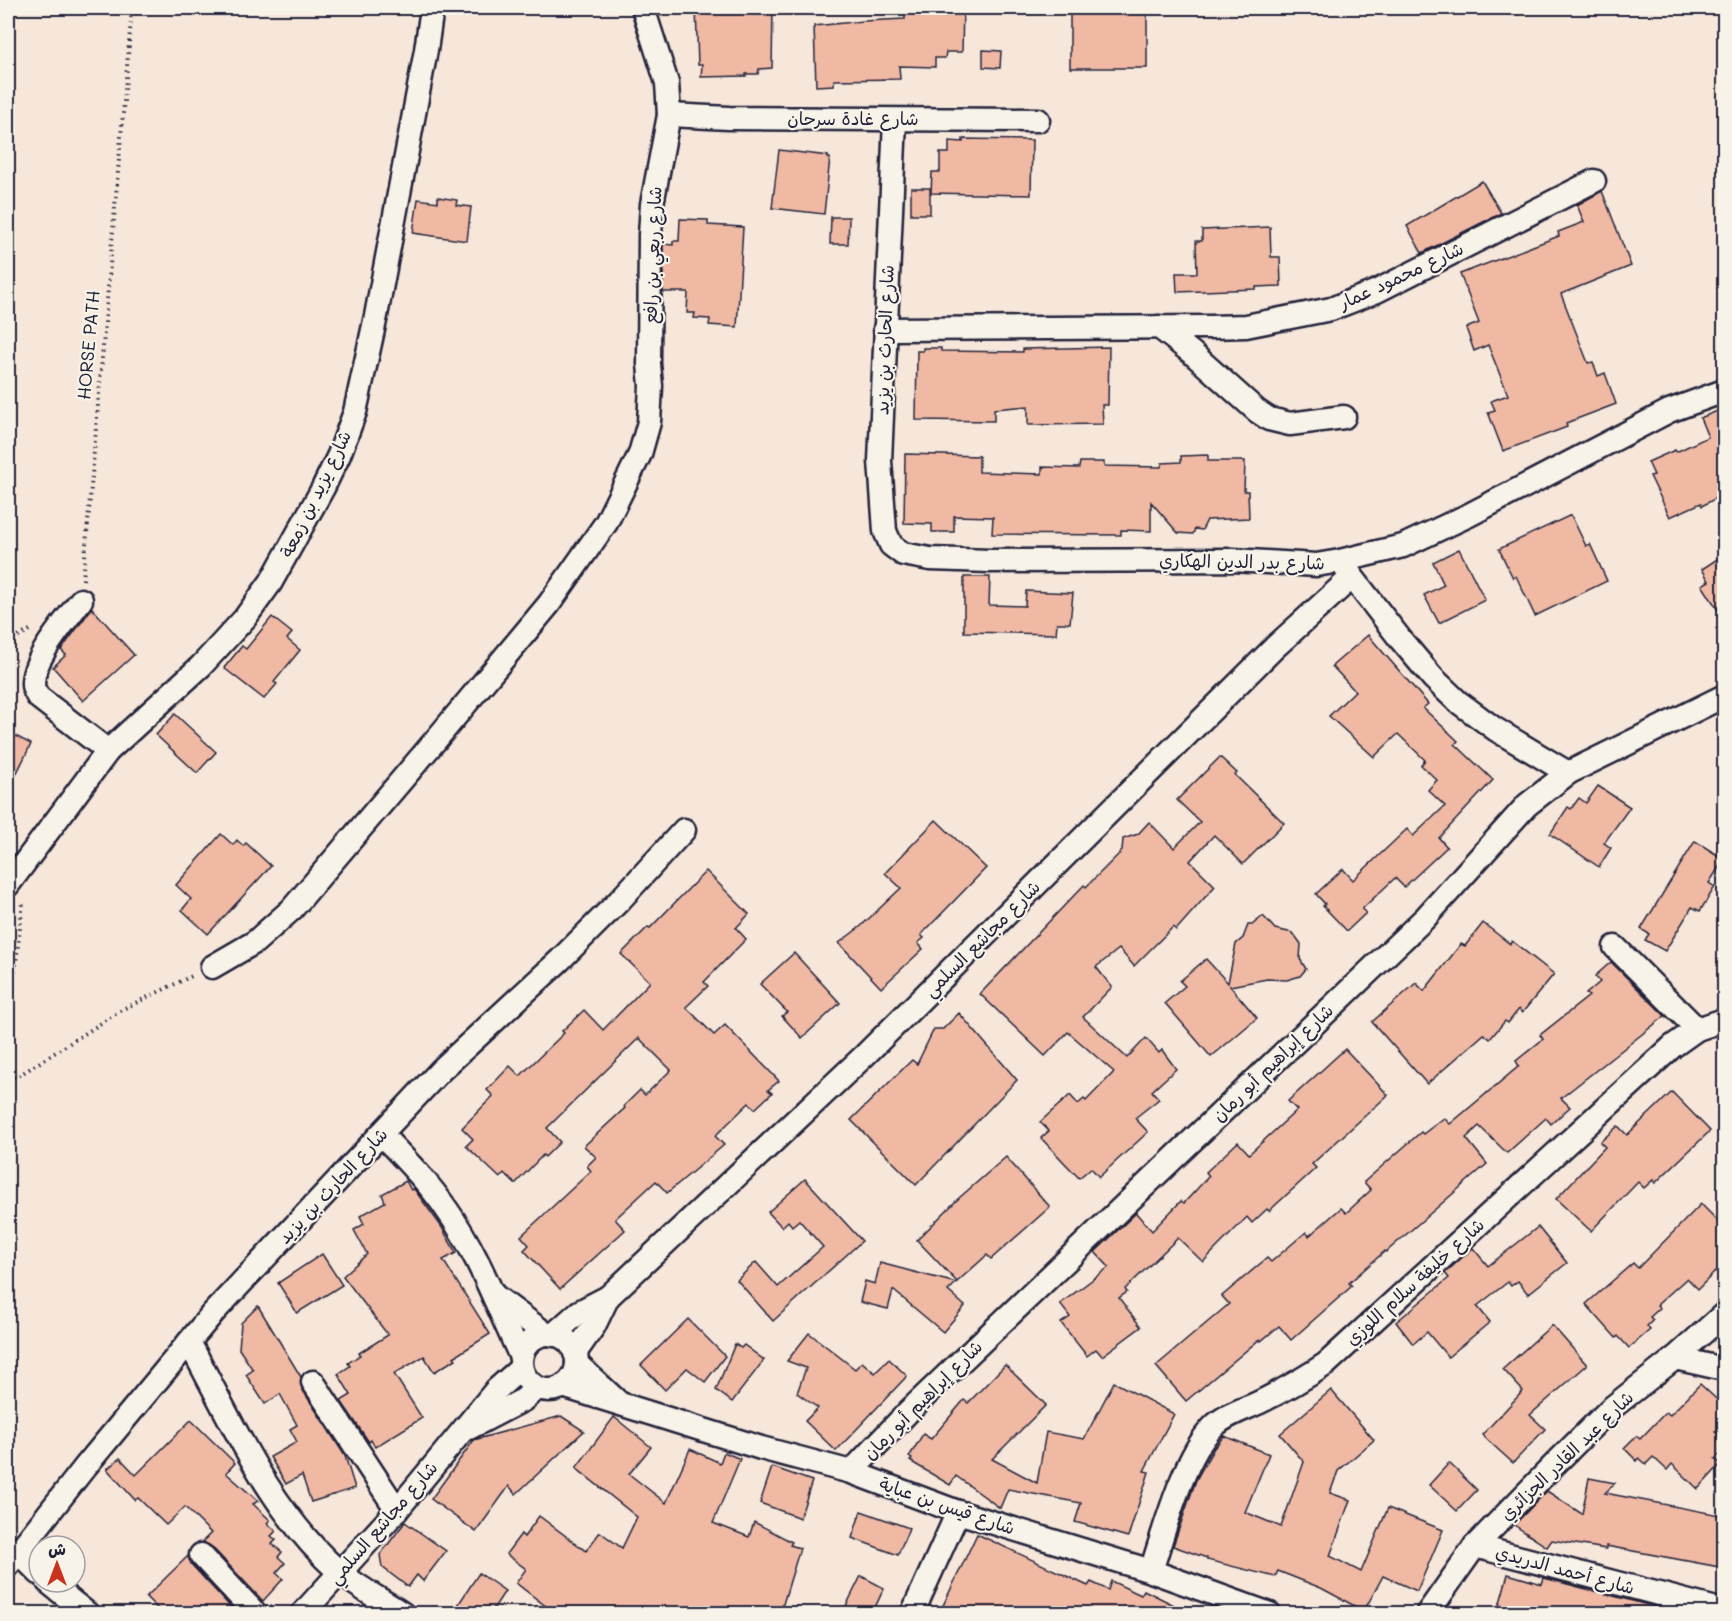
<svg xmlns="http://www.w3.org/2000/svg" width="1732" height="1621" viewBox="0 0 1732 1621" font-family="Mali,'Playpen Sans Arabic',sans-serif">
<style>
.building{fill:#f0b9a4;stroke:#22223b;stroke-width:1.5}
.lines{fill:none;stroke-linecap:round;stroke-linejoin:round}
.minor-casing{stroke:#22223b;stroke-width:27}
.path{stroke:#22223b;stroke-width:4;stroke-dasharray:1.5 4.5;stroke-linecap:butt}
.minor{stroke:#f7f3e8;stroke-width:22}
.labels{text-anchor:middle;stroke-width:4.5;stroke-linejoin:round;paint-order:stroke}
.street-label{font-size:18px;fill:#22223b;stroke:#f7f3e8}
</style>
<rect width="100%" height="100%" fill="#f6e7da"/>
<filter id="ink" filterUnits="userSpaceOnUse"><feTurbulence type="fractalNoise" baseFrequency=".0167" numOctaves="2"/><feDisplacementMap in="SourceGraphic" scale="12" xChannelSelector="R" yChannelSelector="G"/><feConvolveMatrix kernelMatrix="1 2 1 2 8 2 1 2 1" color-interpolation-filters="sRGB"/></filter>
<g filter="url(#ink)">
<g class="building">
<path d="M696,8h77l-1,60 -13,1 -1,5h-12v2l-45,1 1,-12h-4z"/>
<path d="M905,8h58l-1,44h-16l-1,6h-10v9l-36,-1 1,13 -66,1v5l-18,1 -2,-60 50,-5 41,-2z"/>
<rect x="1070" y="8" width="77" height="60"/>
<path d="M983,50l18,1 -1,17 -17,-1z"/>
<path d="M963,139l69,1 -1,55 -100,-2 1,-21h8v-19h9v-12l14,1z"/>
<path d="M779,150l49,6v2h2l-6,56 -52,-6z"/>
<path d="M1482,181l19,32 -79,40 -15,-27z"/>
<rect x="911" y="188" width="19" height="26"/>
<path d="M1602,191l29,75 -70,28 27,69 5,-1 5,14 7,-3 11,31 -50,19 1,4 -64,24 -15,-39 7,-2 -4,-9 17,-6 -20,-50 -14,6 -8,-23 13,-5 -19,-49 99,-38 -1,-4 26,-10 -7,-17z"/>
<path d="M438,197l19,3 -1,5 15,2 -4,34 -54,-8 5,-34 20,3z"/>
<path d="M831,217h18l-1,27h-18z"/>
<path d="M680,219l28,1v5l35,2 -6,100 -28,-2 1,-6 -16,-1 1,-5h-8l1,-21h-25v-48l10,1v-4h6z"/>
<path d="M1270,227l1,30h9l1,29 -25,1v2l-79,3 -1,-19h21l-1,-32h6v-11z"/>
<path d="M1109,347l-1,58h-6l1,19 -75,1v-19l-34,3v12l-78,-1 1,-69h6v-3h18v3l82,1v-3z"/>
<path d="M1725,408v85l-23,13 -1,-3 -31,14 -20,-41 4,-1 -6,-13 27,-12 1,2 32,-15 -8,-19z"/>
<path d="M905,454l74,2v16l63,2v-7l37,1 1,-6h24v4l57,1 1,-4 19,-1v-6l27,-1v6h37l-1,30h4l1,27 -42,2 -5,10 -7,-1 -2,5 -15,-1 -27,-31v29l-30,-1v5l-129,-1 1,-17 -39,-1v16h-22v-8l-28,-1z"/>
<path d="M1571,515l15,31 4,-2 17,37 -72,35 -19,-40 -3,2 -14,-29z"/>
<path d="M1459,549l26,51 -46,23 -15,-28 20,-10 -11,-23z"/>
<path d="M1725,554v67l-23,-36 7,-4 -7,-12z"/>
<path d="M964,577h26l-1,28 36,1 1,-15 47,2 -3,30h-13l-1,11 -92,-2z"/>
<path d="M92,608l42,47 -51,46 -30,-34 13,-12 -5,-5z"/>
<path d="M272,617l20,16 -5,6 13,11 -26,32 3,2 -13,15 -40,-31 18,-22 4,3z"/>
<path d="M1368,635l60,69 -5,4 35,33 -3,3 38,36 -54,58 8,9 -43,40 -9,-9 -33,31 4,4 -19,18 -24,-25 2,-2 -9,-10 27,-25 10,11 54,-51 6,7 32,-30 -17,-16 9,-10 -16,-15 4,-5 -27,-26 -24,23 -45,-41 26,-25 -23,-25z"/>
<path d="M175,714l41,38 -19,21 -41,-38z"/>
<path d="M8,732l23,12 -23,47z"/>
<path d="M1220,757l17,16 -2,2 49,48 -41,41 -29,-29 -24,26 25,25 -39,44 -3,-3 -39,39 -15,-17 -23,18 16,20 -29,30 44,41 19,-20 13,15 3,-3 14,19 -24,22 7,8 -24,19 13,14 -49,45 -8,-9 -12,10 -38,-40 8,-7 -9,-9 30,-27 8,9 6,-5 2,2 28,-29 -46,-40 -23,24 -65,-62 104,-109 2,2 36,-36 1,-12 15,-5 11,-12 25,26 26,-26 -23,-22z"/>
<path d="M1598,786l32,21 -26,36 7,5 -12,19 -49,-33 18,-27 3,2 8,-11 7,5z"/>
<path d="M936,820l50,48 -65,67 3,3 -6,5 5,6 -42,39 -42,-45 21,-16 41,-39 -16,-15z"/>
<path d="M221,834l12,11 4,-5 6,6 3,-3 25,23 -63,68 -26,-24 9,-11 -15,-14z"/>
<path d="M1695,841l29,18 -15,24 6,4 -15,24 -8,-4 -27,44 -20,-11 4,-6 -8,-5z"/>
<path d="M706,871l43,43 -13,14 10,11 -42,43 4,4 -22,21 28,28 11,-10 54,56 -11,9 4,3 -17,16 -6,-6 -34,33 9,9 -20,17 -37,31 -11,-12 -41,38 10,11 -65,59 -36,-39 5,-5 -8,-9 70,-65 -4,-5 9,-9 -12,-11 41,-38 -1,-2 16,-16 5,5 26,-25 -32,-32 -92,90 13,14 -15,15 -2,-2 -28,29 -11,-11 -4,5 -34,-32 7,-7 -11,-11 31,-32 -6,-6 23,-24 10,10 44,-43 -2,-2 22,-21 19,20 47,-48 -29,-28 27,-27 2,1z"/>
<path d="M1263,916l12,13 18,4 3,4 5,7 -1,15 6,10 -6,7 -13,4 -20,-1 -37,7 27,32 -46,39 -46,-54 20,-17 -5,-5 26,-22 22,24 8,-39 7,-6 5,-13h4z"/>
<path d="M1483,923l27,21 2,-3 42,33 -32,39 -3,-4 -11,14 -3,-2 -15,18 -6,-5 -57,50 -55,-62 44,-39 8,8 37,-47 4,2z"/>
<path d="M794,953l46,50 -38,35 -20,-22 5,-4 -27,-28z"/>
<path d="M1611,962l54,54 -104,82 9,9 -19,17 -5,-6 -39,35 -28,-27 -13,12 21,26 -101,88 -1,-1 -36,32 3,3 -61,54 -12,-14 -18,15 -1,-2 -74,62 -30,-35 73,-62 -7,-8 45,-38 4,4 35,-30 3,4 32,-28 5,5 25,-23 -7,-8 57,-50 2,2 21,-16 6,6 69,-58 -3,-5 27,-22 -3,-4 49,-39 -3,-2 14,-12 -5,-6z"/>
<path d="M959,1013l58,67 -101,105 -65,-65 61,-60 5,4 17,-35h9z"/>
<path d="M1345,1049l43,46 -76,69 4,4 -47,43 -2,-2 -15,14 -5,-6 -44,45 -25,-24 -53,51 2,3 -8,6 22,29 -39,29 -6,-7 -9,7 -26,-33 9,-6 -10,-13 49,-37 -14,-15 41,-39 16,18 29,-30 3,2 25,-27 -3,-4 32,-30 11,12 48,-44 -9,-9z"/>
<path d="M1672,1092l38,39 -55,52 -2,-3 -9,8 -6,-6 -47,49 -35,-32 49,-52 -5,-5 18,-16 9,9z"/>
<path d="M1006,1157l44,50 -59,52 -4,-4 -30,27 -40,-42 42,-42z"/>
<path d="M805,1179l57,62 -89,80 -36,-41 19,-18 22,25 45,-40 -24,-27 -7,6 -4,-5 -6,6 -14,-15z"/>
<path d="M406,1181l5,9 3,-1 27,37 15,27 -13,7 47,74 -36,23 2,2 -22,13 -10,-16 -30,18 28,44 -47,29 -4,-7 -2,2 -28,-41 10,-6 -13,-21 12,-8 -2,-3 12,-8 -1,-2 29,-18 -45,-59 24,-22 -13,-24 10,-6 -4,-8 25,-14 -3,-8z"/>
<path d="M1701,1204l24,24v34l-27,27 -11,-11 -30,27 3,3 -10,9 3,3 -6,6 3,4 -21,18 -11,-12 -2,2 -30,-34 47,-41 5,5z"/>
<path d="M1538,1227l29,36 -39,31 -10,-13 -7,5 -3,-4 -31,24 13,16 -42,35 -21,-25 -14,12 -17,-22 53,-44 -4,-5 28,-25 15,18z"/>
<path d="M322,1254l20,31 -45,28 -19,-30z"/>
<path d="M880,1263l76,20 -8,8 17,15 -22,26 -50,-42 -5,19 -28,-7 5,-21 10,3z"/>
<path d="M258,1306l43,71 1,12 43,67 10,32 -44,14 -9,-27 -16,9 -16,-27 27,-15 -7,-13 7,-4 -17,-31 -15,10 -19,-29 7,-5 -14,-21 2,-26z"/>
<path d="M688,1319l37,37 -20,26 -18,-14 -22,22 -24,-25z"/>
<path d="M1552,1325l35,40 -57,50 15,14 -32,34 -31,-28 41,-44 -20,-22z"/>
<path d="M809,1333l46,36 7,-7 13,11 14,-14 18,17 -71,75 -31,-30 13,-13 -21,-15 9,-25 -19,-7z"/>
<path d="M735,1344l6,4 3,-3 20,15 -32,42 -16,-12z"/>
<path d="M1005,1365l41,40 -54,54 45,24 9,-51 38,7 30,-57 60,32 -30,57 5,1 -21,65 -53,-15 6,-19 -73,-14 -8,19 -44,-32 -6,9 -40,-24 2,-2 -3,-2 14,-23 8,5 33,-39 4,3z"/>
<path d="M1700,1384l25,23v15l-10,10 10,8v9l-10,10 6,5 -23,25 -26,-25 -5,6 -14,-13 -7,7 -7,-6 -2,3 -13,-13 12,-12 4,3 26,-27 4,3z"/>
<path d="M1331,1390l43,50 -36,31 -8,22 20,7 -20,56 31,16 27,-64 55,22 -26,61 -34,-15 -19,35 -43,-23 -43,-17 -3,6 -68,-17v-2l-34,-12 23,-66 18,-32 10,-12 45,18 -24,58 36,15 23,-65 -24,-28z"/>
<path d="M561,1416l23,15 -68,63 -7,-8 -33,46 -45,-33 43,-59z"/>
<path d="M614,1417l37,30 -22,27 37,29 24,-54 30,14 4,-11 16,7 -27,64 36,14 5,-15 38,20 -2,3 10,3 -20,66h-224l-40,-31 10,-14 -20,-15 15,-20 3,3 15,-21 47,35 14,-19 22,16 15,-31 -61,-49z"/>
<path d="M191,1420l44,43 -9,10 32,28 -5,3 17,16 -3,3 9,8 -5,5 5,4 -4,4 10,8 -4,5 7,6 -9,10 7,6 -20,22 -52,-55 -9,-4 9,-9 -26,-26 -19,18 -28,-27 -3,2 -28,-31 13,-11 16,17z"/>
<path d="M1449,1463l28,27 -20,21 -28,-26z"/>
<path d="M772,1467l40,14 -12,37 -40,-15z"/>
<path d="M1589,1478l26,5 -10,10 120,23v52l-119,-22v3l-54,-9 -5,7 -33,-22 33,-34 35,23z"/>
<path d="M861,1511l48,17 -11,27 -46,-17z"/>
<path d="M405,1522l41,29 -23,30 -6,-6 -9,12 -26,-20 -2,-12z"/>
<path d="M977,1534l111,52 3,-4 17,8 3,-9 30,14 3,-5 48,24h-253z"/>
<path d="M188,1556l3,8 46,50h-74l-17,-17z"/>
<path d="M479,1573l26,18 -15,23h-38z"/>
<path d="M1508,1574l34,10 2,-6 127,33v3h-163l-10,-4z"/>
<path d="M861,1576l23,12 -12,26h-30z"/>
</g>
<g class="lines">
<g class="minor-casing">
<g id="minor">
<path d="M669,115l60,3 309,2"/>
<path d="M895,120l-15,341 5,70 6,14 12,9 27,5 60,2 243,-1 83,5 24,-4 63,-15 66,-31 200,-104 55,-20"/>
<path d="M1159,327l33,26 65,58 12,8 21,5 54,-7"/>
<path d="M885,329l325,-2 36,-1 85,-17 46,-18 217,-110"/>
<path d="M1343,565l58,75 32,38 24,23 38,28 73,44"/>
<path d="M81,600c-15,21 -49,58 -48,85 0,4 3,8 5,12l70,54"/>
<path d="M8,885l100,-134 93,-85 44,-48 26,-36 52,-94 16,-33 16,-43 21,-96 50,-266 6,-42"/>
<path d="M1615,947l82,82"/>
<path d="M212,967l43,-25 37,-33 142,-167 115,-138 57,-81 34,-69 9,-32 2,-36 -2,-22 1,-129 2,-31 17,-89 -2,-32 -24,-75"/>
<path d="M381,1134c23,24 47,48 66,76 32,45 50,97 74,147"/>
<path d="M495,1296l51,38"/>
<circle cx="549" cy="1362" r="28"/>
<path d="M553,1335l26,-23 29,-15 256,-241 411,-409 77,-70"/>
<path d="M189,1342c43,80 80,167 149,229 19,16 44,29 65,43"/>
<path d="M575,1353l19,-27 14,-29"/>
<path d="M1675,1358l49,11"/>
<path d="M577,1364l41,38"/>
<path d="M313,1382l84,128"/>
<path d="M563,1386l198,62 90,24 107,40 193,59 119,43"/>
<path d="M469,1428l54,-28 14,-12"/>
<path d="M851,1472l57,-60 517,-494 102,-113 41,-32 156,-77"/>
<path d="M1475,1546l249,65"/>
<path d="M18,1552l21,21"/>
<path d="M201,1555l55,59"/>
<path d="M8,1565l77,-98 128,-154 228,-243 119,-110 59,-59 65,-71"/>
<path d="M1151,1571c13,-40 33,-115 62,-144 13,-13 33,-18 49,-26 22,-11 43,-23 64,-37l347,-318 24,-17 27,-9"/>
<path d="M48,1582l40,32"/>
<path d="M302,1614l95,-104 99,-120 25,-22"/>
<path d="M912,1614l46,-102"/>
<path d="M1427,1614l48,-68 80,-82 54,-54 66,-52 49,-44"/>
</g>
</g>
<g class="path">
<path d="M8,20l4,-12"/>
<path d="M83,580l49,-572"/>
<path d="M8,643l22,-13"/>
<path d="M8,1031l15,-129"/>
<path d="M8,1075l7,3 110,-70 69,-33"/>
</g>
<use href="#minor" class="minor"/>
</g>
</g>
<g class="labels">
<g class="street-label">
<text x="853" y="125">شارع غادة سرحان</text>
<text transform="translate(653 255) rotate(-88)" y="6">شارع ربعي بن رافع</text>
<text transform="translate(1401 276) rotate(-25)" y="6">شارع محمود عمار</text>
<text transform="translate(885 340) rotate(-88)" y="6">شارع الحارث بن يزيد</text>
<text transform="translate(89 345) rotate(-85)" y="6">HORSE PATH</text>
<text transform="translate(316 494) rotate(-64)" y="6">شارع يزيد بن زمعة</text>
<text transform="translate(1242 562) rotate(1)" y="6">شارع بدر الدين الهكاري</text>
<text transform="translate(982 939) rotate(-45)" y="6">شارع مجاشع السلمي</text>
<text transform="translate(1273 1063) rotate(-44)" y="6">شارع إبراهيم أبو رمان</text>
<text transform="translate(333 1186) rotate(-47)" y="6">شارع الحارث بن يزيد</text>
<text transform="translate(1415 1282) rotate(-42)" y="6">شارع خليفة سلام اللوزي</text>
<text transform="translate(923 1400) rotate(-45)" y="6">شارع إبراهيم أبو رمان</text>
<text transform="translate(1567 1456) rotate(-44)" y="6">شارع عبد القادر الجزائري</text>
<text transform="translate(947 1506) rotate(19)" y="6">شارع قيس بن عباية</text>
<text transform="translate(383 1523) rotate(-49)" y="6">شارع مجاشع السلمي</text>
<text transform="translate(1565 1570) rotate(15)" y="6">شارع أحمد الدريدي</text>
</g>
</g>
<rect width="1732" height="1621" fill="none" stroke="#f7f3e8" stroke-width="30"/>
<rect x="15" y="15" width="1702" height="1591" fill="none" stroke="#22223b" stroke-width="2" filter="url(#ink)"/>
<g transform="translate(57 1564)"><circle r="28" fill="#f7f3e8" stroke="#a29fa3" stroke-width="1.5"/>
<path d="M0-4.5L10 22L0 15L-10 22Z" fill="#c8321e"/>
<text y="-9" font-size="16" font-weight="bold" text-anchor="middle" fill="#22223b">ش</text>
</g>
</svg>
